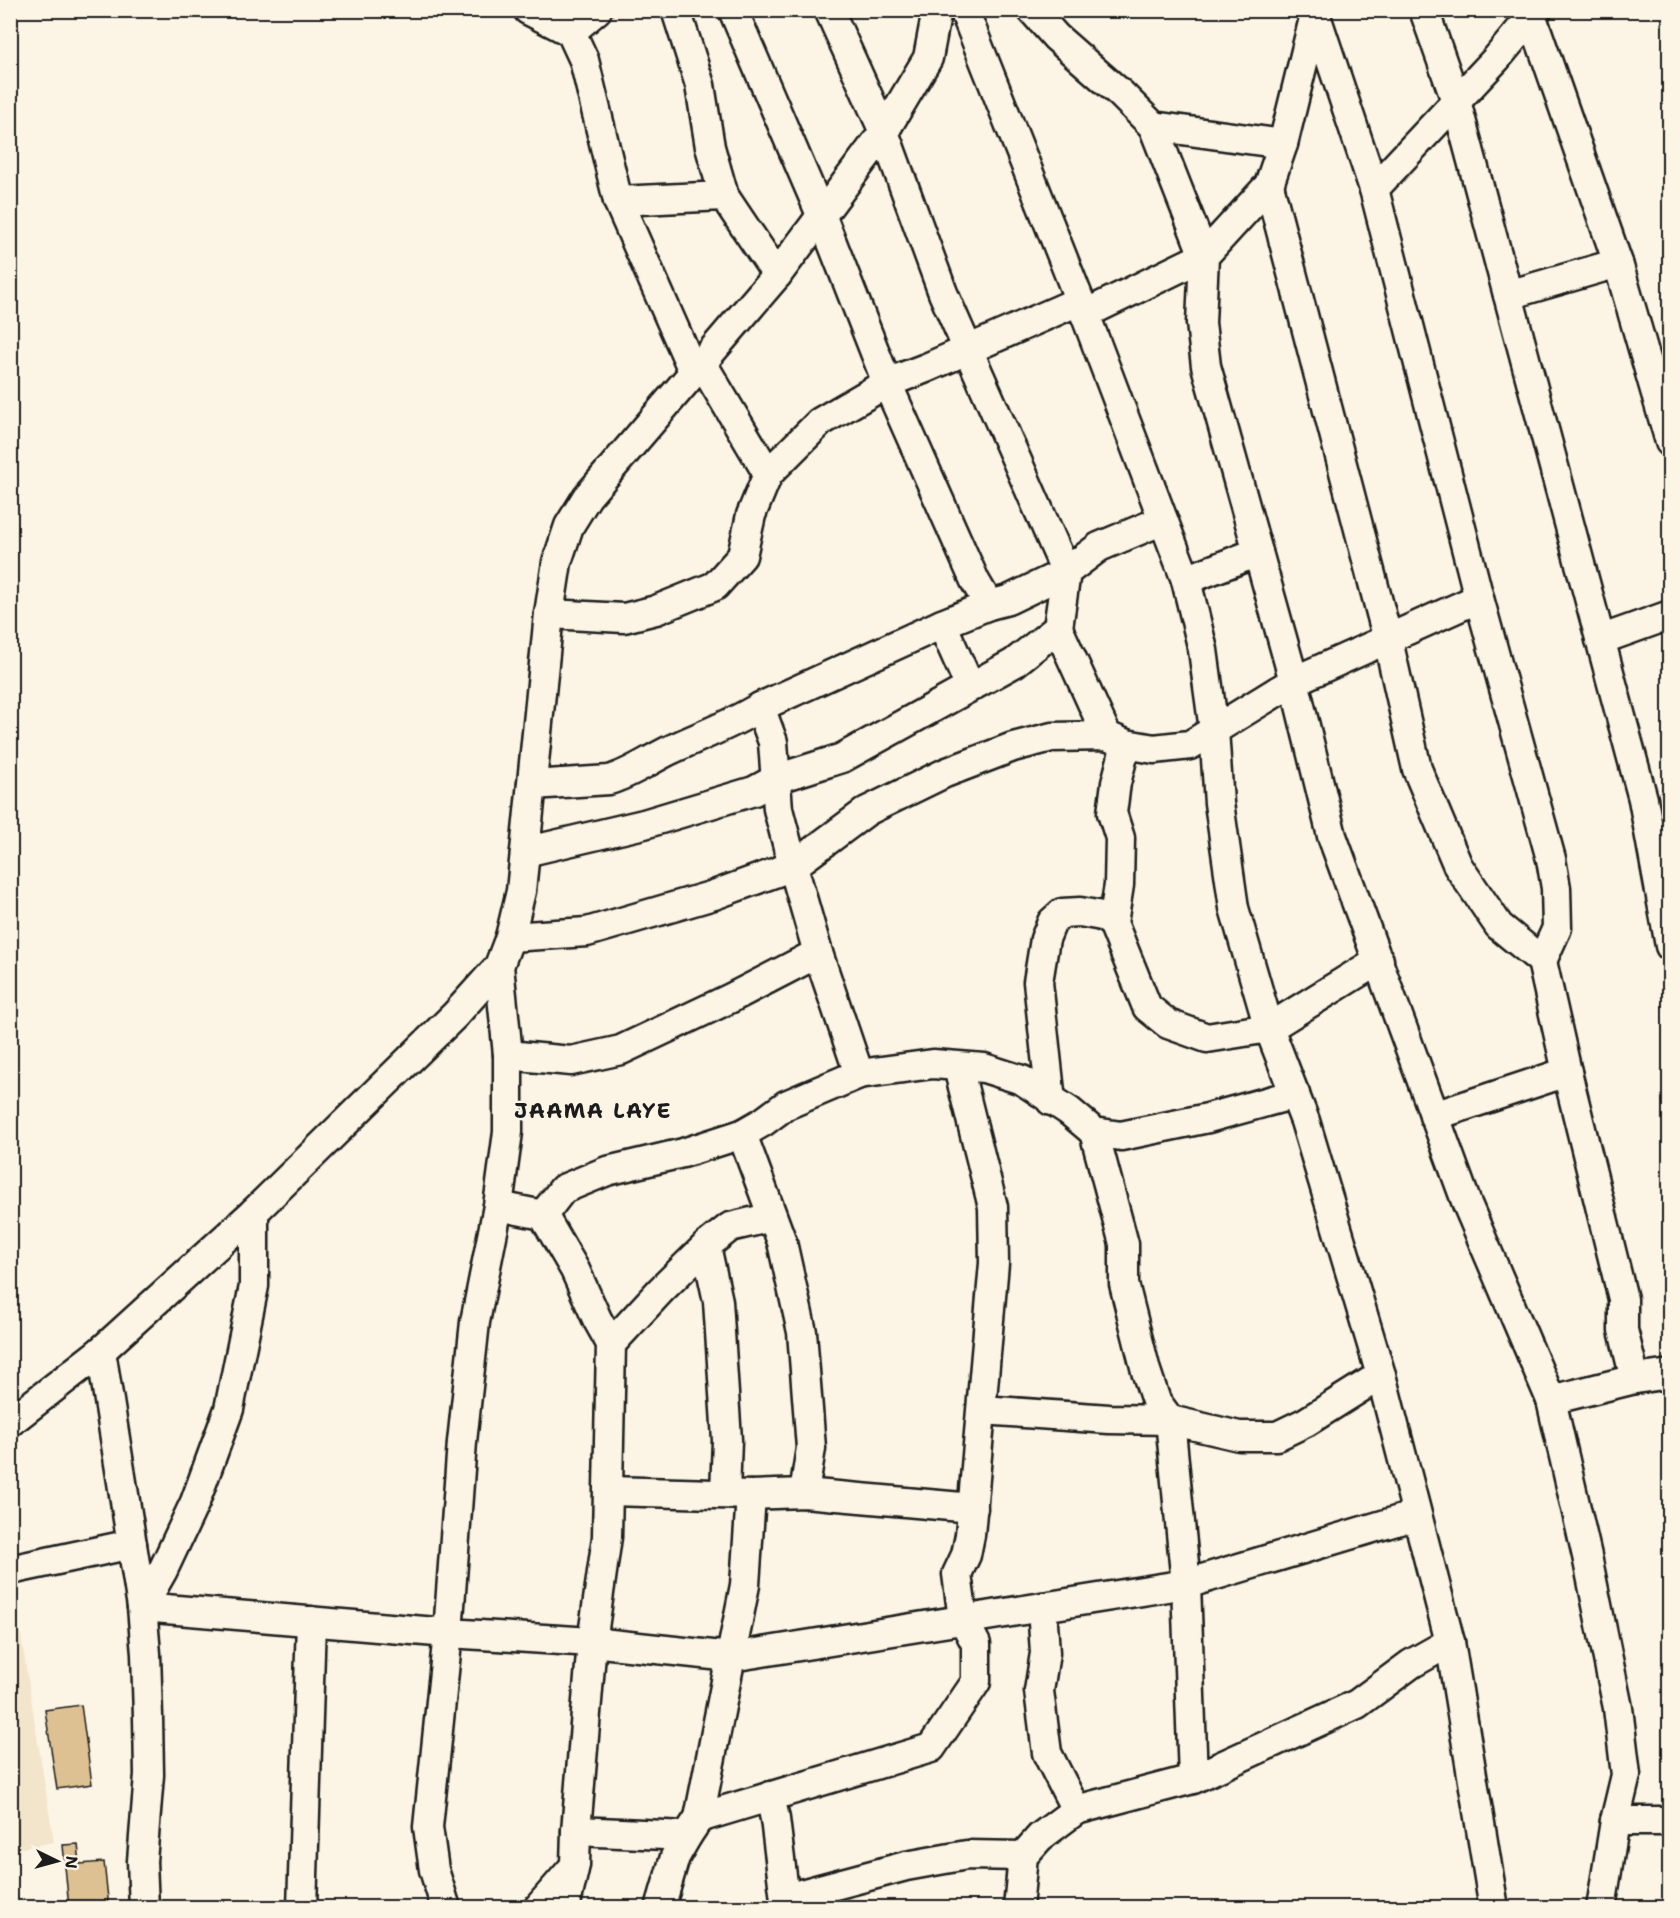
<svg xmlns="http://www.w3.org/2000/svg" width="1680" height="1918" viewBox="0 0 1680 1918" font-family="'Shantell Sans',sans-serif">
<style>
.built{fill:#f3e5cc}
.building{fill:#dec192;stroke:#1c1c1c;stroke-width:1.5}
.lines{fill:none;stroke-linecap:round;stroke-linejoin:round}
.minor-casing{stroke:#1c1c1c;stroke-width:33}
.minor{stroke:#fcf5e5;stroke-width:28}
.labels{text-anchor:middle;stroke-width:4.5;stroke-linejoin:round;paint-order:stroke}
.district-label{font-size:21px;font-weight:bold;letter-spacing:1.5px;fill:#1c1c1c;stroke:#fcf5e5}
</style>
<rect width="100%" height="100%" fill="#fcf5e5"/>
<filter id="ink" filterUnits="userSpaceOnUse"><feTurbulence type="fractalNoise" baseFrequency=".0167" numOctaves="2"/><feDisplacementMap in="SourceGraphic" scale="12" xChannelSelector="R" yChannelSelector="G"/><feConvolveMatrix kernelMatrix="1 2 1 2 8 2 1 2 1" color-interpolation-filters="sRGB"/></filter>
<g filter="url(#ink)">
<path class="built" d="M16,1604l38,238 -43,8 -1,-245z"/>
<g class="building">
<path d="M81,1705l11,79 -35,5 -12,-79z"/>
<path d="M78,1844l2,20 24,-2 5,46h-40l-6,-63z"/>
</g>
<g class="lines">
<g class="minor-casing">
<g id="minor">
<path d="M528,10l43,22 13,28 34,141 76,172"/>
<path d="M676,10l24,75 10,62 14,49 53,79"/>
<path d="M733,10l89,207 65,166 88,198 14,24"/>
<path d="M829,10l55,122 59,161 123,279 -8,56 49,108"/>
<path d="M964,10l121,304 101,266 17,70 11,80 5,73 15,105 35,120 36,93 76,254 69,267 44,266"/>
<path d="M1032,10l24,27 65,57 32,32 130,18"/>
<path d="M1314,10l60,179 105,409 72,261 5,29 1,40 -15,33"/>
<path d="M1316,10l-33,134 -14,41 -65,71 -3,67 5,43 88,315 38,155 135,368 84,196 36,156 31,152 8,67 -11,46 -14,87"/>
<path d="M1424,10l32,91 187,698 27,147"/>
<path d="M1532,17l86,246 52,179"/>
<path d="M571,32l26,-22"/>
<path d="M1269,185l119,455 29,129 41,97 41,60 43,35 25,111 56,227v31l12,49"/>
<path d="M1374,189l123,-131 40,-48"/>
<path d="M618,201l106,-5"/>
<path d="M1508,295l110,-32"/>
<path d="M1085,314l119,-58 -51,-130"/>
<path d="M702,363l66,111"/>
<path d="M1186,580l72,-28"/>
<path d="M549,614l75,4 32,-8 59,-24 27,-30 9,-41 17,-41 52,-52 67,-39 39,-15 153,-67"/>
<path d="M942,624l28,63"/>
<path d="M1600,640l70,-25"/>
<path d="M760,707l13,35 5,67 15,57 25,87 41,121"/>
<path d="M1126,744l-10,39 -4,30 8,25 -1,47 -6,38 34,84 21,17 39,14 62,-10 110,-68"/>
<path d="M532,785l77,-5c21,-6 39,-19 59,-29 31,-15 61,-25 92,-44l182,-83 47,-19 19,-5 58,-28 33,-25 64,-27"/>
<path d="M525,852l119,-28 110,-33 22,-12 66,-21 172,-95 44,-35"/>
<path d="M510,937l77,-5 127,-37 79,-29 74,-55 78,-38 68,-26 39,-10 55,-1 19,8 28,5 36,-4 104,-64 185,-83"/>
<path d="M508,1055l63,6 50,-11 110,-52 87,-45"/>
<path d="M1051,1101l-13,-119 7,-43 7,-17 10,-9 18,-1 22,4 11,7"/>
<path d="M1434,1116l133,-44"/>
<path d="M1094,1132l30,112v40l22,87 10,30 14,19 16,164 7,195"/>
<path d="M742,1134l40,108 20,90 9,116 -7,45"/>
<path d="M498,1206l45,9 32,55 22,49 14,25 -4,193 -15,105 -16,189 -1,34 -10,43"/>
<path d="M543,1215l20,-26 44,-18 76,-18 59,-19 21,-12 23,-17 73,-31 74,-10 51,4 38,12 47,31 25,21 27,4 87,-18 87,-24"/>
<path d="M706,1246l12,55 9,139 -2,53"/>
<path d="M611,1344l50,-54 45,-44 24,-19 42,-10"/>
<path d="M101,1351l41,256 306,26 144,9 139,15 455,-73 230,-69"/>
<path d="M1551,1400l84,-21 35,-5"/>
<path d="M982,1410l127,9 61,1 69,16h38l29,-14 75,-47"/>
<path d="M10,1422l91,-71 153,-139 201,-197 44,-49 11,-29 11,-46 28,-277 8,-52 12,-36 18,-29 190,-222 107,-143 44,-74 9,-48"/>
<path d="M609,1491l142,4 53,-2 169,15"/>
<path d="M10,1570l122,-26"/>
<path d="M1042,1607l3,46 -6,38 8,62 29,57 117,-31 164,-75 54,-40 39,-22"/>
<path d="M770,1796l5,23 11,89"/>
<path d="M699,1818l46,-233 6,-90"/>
<path d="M1615,1821h55"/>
<path d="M576,1831l111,5 12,-18 232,-70 45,-66v-38l-13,-25 -6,-45 9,-19 4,-20 24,-272 -1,-56 -35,-140"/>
<path d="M786,1898l120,-32 61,-11 56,1"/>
<path d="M144,1908l-2,-47 7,-86 -1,-59 -2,-62 -4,-47 21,-37 32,-68 34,-93 25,-123v-74"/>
<path d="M302,1908l9,-287"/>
<path d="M446,1908l-12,-38 -6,-43 20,-194 14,-191 13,-120 23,-116 10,-74v-77l-9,-89"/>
<path d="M538,1908l34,-39"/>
<path d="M660,1908l15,-51 12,-21"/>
<path d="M1018,1908l5,-52 17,-19 36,-27"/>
</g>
</g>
<use href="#minor" class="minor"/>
</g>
</g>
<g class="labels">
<g class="district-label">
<text x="593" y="1118">JAAMA LAYE</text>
</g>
</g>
<rect width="1680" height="1918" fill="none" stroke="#fcf5e5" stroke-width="36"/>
<rect x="18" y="18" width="1644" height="1882" fill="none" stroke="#1c1c1c" stroke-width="2" filter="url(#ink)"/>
<g transform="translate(57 1861) rotate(95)" stroke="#fcf5e5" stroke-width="4.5" paint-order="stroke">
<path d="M0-4.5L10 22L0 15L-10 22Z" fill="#1c1c1c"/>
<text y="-9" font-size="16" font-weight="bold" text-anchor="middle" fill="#1c1c1c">N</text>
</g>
</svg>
